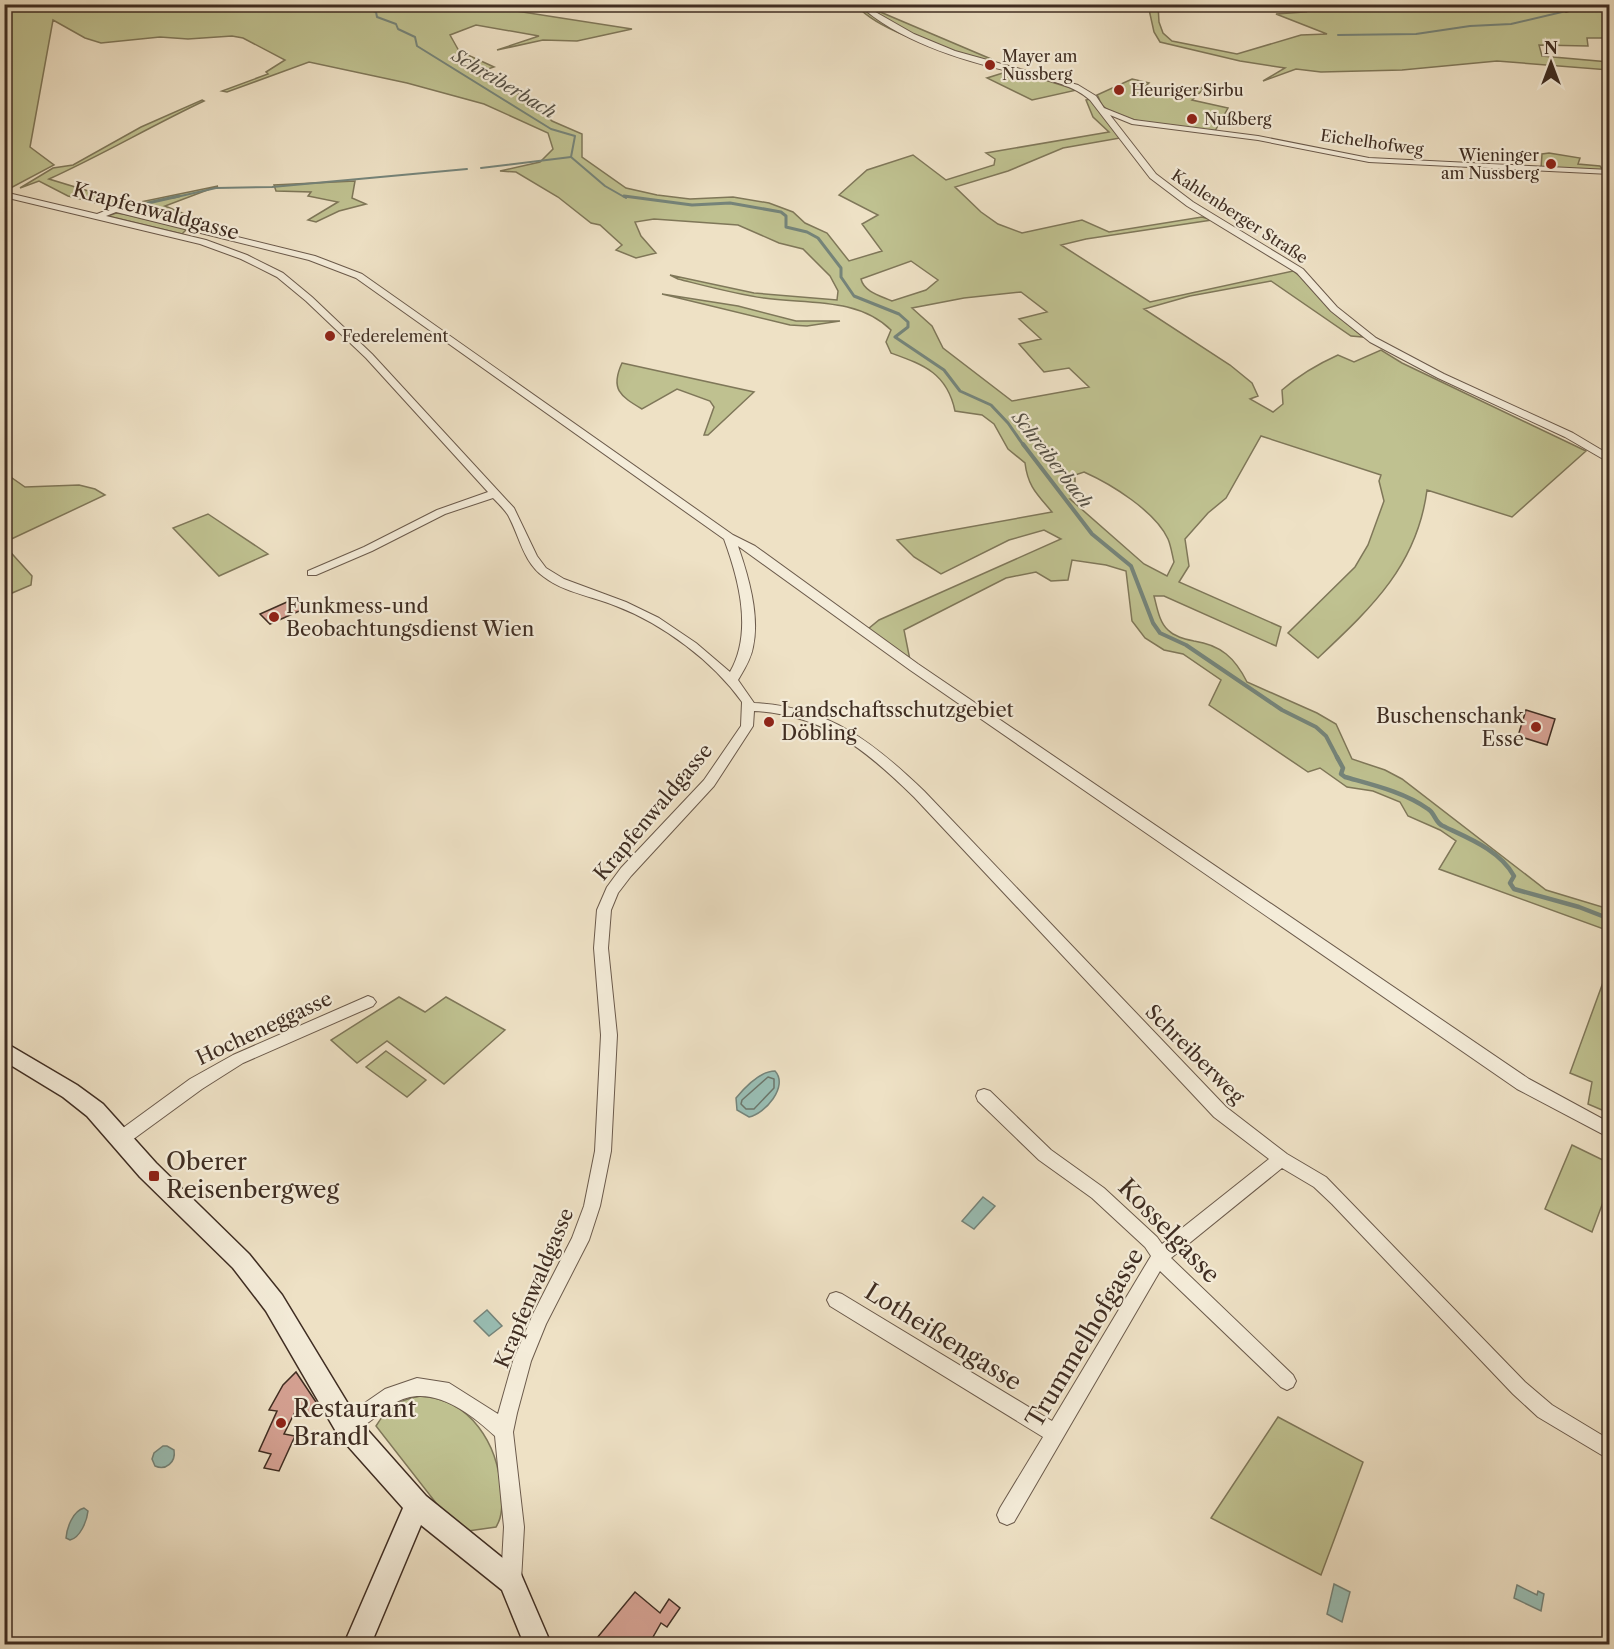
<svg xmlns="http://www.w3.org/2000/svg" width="1614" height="1649" viewBox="0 0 1614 1649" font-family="'Libre Caslon Text',serif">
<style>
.green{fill:#bfc190;stroke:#7f7759;stroke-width:1.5;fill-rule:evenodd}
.water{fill:#99beb4;stroke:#75847a;stroke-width:1.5}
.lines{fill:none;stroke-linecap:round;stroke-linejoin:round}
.shore{stroke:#6c766b;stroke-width:1.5}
.stream-far3{stroke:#75847a;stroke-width:2}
.stream-far2{stroke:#75847a;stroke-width:3}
.stream-far1{stroke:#75847a;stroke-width:4}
.stream{stroke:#75847a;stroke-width:4.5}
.building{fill:#d7a395;stroke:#3f2d22;stroke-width:1.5}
.street-casing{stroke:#6b5a4b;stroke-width:2}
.secondary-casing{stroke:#3f2d22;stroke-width:3}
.street{fill:#f4ecd9;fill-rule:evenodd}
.secondary{fill:#f4ecd9;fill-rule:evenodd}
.poi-dot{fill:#8f2418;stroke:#f4ecd9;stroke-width:2}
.labels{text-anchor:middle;stroke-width:4.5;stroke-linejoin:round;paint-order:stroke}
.far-poi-label{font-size:16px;fill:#3f2d22;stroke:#f4ecd9;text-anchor:start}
.far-street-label{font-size:16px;fill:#3f2d22;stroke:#f4ecd9}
.far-water-label{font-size:18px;font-style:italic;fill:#565146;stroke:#f4ecd9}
.street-label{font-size:20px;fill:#3f2d22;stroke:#f4ecd9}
.poi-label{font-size:20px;fill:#3f2d22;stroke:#f4ecd9;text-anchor:start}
.near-poi-label{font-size:24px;fill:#3f2d22;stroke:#f4ecd9;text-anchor:start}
.near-street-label{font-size:24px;fill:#3f2d22;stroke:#f4ecd9}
</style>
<rect width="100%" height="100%" fill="#eee1c5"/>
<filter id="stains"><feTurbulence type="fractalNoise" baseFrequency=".00333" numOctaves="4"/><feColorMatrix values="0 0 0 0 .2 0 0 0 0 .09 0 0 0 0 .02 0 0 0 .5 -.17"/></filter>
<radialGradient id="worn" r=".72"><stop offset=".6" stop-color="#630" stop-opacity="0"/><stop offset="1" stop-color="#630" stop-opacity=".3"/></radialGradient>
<g class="green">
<path d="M446,4l6,3h39l141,22 -55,12 -34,-1 -46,10 42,-14 -63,-11 -26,10 9,16 35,16 -15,5 1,4 29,12 27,17 16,16 30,13v23l44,31 31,7 33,4 43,-2 36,6 24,9 12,11 22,10 22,28 33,-10 -20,-27 16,-9 -39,-20 28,-25 46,-15 33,25 48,-15 1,-6 -9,-6 123,-21 -16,-15 -7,-17 4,-1 30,39 -57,10 -55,23 -53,16 26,25 17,12 24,9 60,-13 27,12 93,-15 10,3 -126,19 -25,6 89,57 143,-31 11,8 27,31 32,27 -12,-1 -80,-55 -81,15 -46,13 86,56 22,18 6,13 -8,3 23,13 10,-8 -1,-14c16,-14 36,-26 56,-35l16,7 27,-12 21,13 184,88 -74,66 -85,-27c-10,76 -56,118 -109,168l-30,-25 67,-66 13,-22 16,-44 -5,-20 2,-6 -120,-39 -35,62 -18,15 -23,26 4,27 -10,16 102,45 -5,19 -112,-50h-10c3,11 5,26 14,34 7,7 17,9 26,11 27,4 41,17 53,41l70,31 19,11 16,35 33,11 17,9 144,111 63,19v22l-170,-62 17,-28 -16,-11 -32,-14 -8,-14 -27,-11 -26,-4 -27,-19 -12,4 -99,-67 12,-25 -38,-26 -19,-4 -19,-12 -13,-17 -6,-50 -20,-6 -34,-5 -4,20 -17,1 -15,-9 -30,6 -102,52 6,30 -42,-31 11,-9 182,-81 -17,-9 -35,10 -68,34 -27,-17 -17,-17 155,-28c-15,-18 -24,-25 -27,-49l-17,-14 -14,-25 -12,-9 -27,-4c-8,-38 -31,-46 -64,-58l-5,-11 5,-12c-33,-33 -85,-26 -127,-32 -29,-4 -58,-12 -86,-19l-8,-4 84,18 83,7 1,-9 -8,-15 -27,-27 -24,-6 -41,-18 -84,-6 -19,3 6,14 15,17 -20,5 -20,-8 6,-5 -22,-20 -9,-2 -33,-26 -42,-25 -16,-1 40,-9 13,-13 -5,-16 -64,-29 -77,-21 -98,-21 -82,30 -5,-1 46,-17 -2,-2 19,-12 -42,-22 -11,-2 -44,3 -28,-2 -59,6 -16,-5 -32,-18 -23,127 24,18 -49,26v-186zM911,261l27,19 -12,10 -34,11c-11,-5 -28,-9 -31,-22zM1021,292l26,20 -28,7 22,20 -22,5 25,28 25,-4 20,19 -77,14 -69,-53 -11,-22 -20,-18 52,-10zM1084,472c27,12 71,39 84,67 3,7 4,15 6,23l-7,14 -23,-12 -74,-65 8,-1 -3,-11v-12z"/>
<path d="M856,5h14l8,6 113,48 6,6c-40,-13 -114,-29 -141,-60z"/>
<path d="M1148,5h10l1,17 4,11 9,8 65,13 64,-19 26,-1 -51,-20 29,-2 -13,-7h59l9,3 1,-1 -4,-2h252v33h-22l1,8 -49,-1 3,11 67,6v8l-112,-9 -95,9 -81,2 -25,-3 -33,12 22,-13 -45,-7 -80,-19 -6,-10z"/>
<path d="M1006,72l39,8 32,10 -45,10 -45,-22z"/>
<path d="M1132,79l17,4 -3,3 37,11 26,-13 -17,16 36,8 -13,23c-24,-3 -102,-7 -114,-28 -2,-3 -2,-6 -4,-8z"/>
<path d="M202,100l2,1c-53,25 -102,54 -155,78l82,25 87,-18 -53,20 32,13 -7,7 -122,-30 -29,-15 -19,7 33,-20 20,-3 68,-38z"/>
<path d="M1549,153l31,5 -2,6 22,2 3,4 -62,-1 1,-15z"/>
<path d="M355,181l-3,17 14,6 -27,7 -23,11 -8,-2 30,-18 -30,-6 3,-4 -35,-1 -2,-6z"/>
<path d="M116,213l8,1 63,15 -5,5 -74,-18z"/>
<path d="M662,294l76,12 58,15h44l-33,5 -17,-1z"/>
<path d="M622,363l132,29 -46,43h-4l10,-28 -4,-6 -33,-12 -35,20c-22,-13 -32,-20 -20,-46z"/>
<path d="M5,473l20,14 54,-2 16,4 10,6 -100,47z"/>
<path d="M208,514l60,40 -49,22 -46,-48z"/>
<path d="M5,546l27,30 -1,9 -26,11z"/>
<path d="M1609,966l1,147h-1l-21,-9 4,-22 -22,-9z"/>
<path d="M399,997l26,15 21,-15 59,33 -61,54 -57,-43 -30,22 -26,-23z"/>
<path d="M386,1051l40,29 -19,17 -41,-30z"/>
<path d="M1572,1145l37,18v23l-17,46 -47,-23z"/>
<path d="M420,1396c51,3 78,48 81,95 1,13 2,25 -5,36l-28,4 -25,-19 -67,-86c11,-18 22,-26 44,-30z"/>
<path d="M1278,1417l85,45 -42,113 -110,-57z"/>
</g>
<g class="water">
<path d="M775,1071c14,15 -10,43 -26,46l-12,-7 -1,-12c10,-12 24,-27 39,-27z"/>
<path d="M983,1197l12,9 -21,23 -12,-8z"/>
<path d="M487,1310l15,16 -13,10 -15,-15z"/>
<path d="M163,1446h4l7,4c2,12 -8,21 -19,16l-3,-7 2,-6z"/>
<path d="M84,1508l4,3c-1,10 -8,27 -18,29l-4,-2c1,-11 7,-27 18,-30z"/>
<path d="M1334,1584l16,8 -8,30 -15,-8z"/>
<path d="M1517,1585l20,10 1,-4 6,3 -3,17 -27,-13z"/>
</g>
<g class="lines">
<path class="shore" d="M768,1077l6,2v9l-20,21h-8l-5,-5 1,-4z"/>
<g class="stream-far3">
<path d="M353,4l23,8 1,5 19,7 2,5 17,8 2,9 134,83 24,7 -4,21 34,29 21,12"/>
<path d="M1338,35l78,-1 54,-8 41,-2 85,-20"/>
<path d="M481,168l90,-11"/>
<path d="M172,198l44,-10 56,-1 195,-18"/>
</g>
<g class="stream-far2">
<path d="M624,196l68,9 38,-2 51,9 5,4v11l21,5 11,6 23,30v9l13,19 45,18 9,8v5l-13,10 49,33 16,21 31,14 17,18 16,23"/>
<path d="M130,207l49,-11"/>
</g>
<path class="stream-far1" d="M1023,444l69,90 39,32 22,57 7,10 26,12 96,65 34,17 10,9 12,23"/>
<path class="stream" d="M1337,757l6,11 -2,6 4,3c28,8 59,15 83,32 7,4 7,14 15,17 25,12 57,24 71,50l-4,7 4,6 65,18 31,12"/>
</g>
<g class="building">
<path d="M296,598l10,10 -36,16 -10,-10z"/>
<path d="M1526,710l29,9 -8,26 -29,-9z"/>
<path d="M296,1372l22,33 -9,10 -12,-7 -13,26 11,2 -16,35 -15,-3 7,-14 -12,-3 18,-40 -8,-1 14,-25z"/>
<path d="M635,1592l25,21 9,-14 11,9 -13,19 -6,-4 -12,21h-57z"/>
</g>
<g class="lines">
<g class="street-casing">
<g id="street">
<path d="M858,4l10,3 22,-3 -18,6 42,24 41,17 123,34 18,11 8,12 30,12 124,16 111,22 241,12v4l-241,-12 -111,-22 -126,-16 -22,-9 46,59 37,28 110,67 34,38 39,31 68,36 129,59 37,22v8l-45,-26 -127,-59 -68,-36 -39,-31 -34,-38 -110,-67 -37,-28 -60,-78c-23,-20 -53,-21 -82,-29 -51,-12 -111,-31 -150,-67z"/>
<path d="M1579,4h13l-26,8 -3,-2z"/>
<path d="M4,192l93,22 18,-7 200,49 47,18 371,261 22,11 163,118 611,415 81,44v15l-93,-49 -607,-419 -172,-124c10,29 22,69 15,101 -2,12 -9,23 -15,33l16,23c74,4 118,38 170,88l302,316 61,47 39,23 199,205 27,23 58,35v20l-72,-43 -25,-23 -181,-190 -18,-17 -32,-19 -111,90 122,117 3,6 -3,6 -6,3 -6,-3 -121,-116 -146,251 -7,3 -7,-3 -3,-7 3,-7 43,-71 -213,-131 -3,-6 3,-6 6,-2 6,2 210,127 99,-165 -6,-9 -53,-49 -53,-38 -61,-59 -2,-5 2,-5 6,-2 6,2 61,59 53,38 53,49 5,7 107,-85 -55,-42 -300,-320c-48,-47 -90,-82 -160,-86l-1,15 -39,60 -83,90 -13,17 -7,17 -3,38 9,87 -6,116 -11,55 -11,34 -43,84 -15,37 -14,52 -4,19 11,95 -3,54 -3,7 -7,3 -7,-3 -3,-7 3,-54 -9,-91c-26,-24 -66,-55 -102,-32 -15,10 -29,24 -46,31l-7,-3 -2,-6 2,-6 45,-31 32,-11 32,5 49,31 15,-53 20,-47 39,-76 12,-32 11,-55 6,-116 -7,-87 3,-38 10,-23 14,-19 83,-88 37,-54 1,-24c-29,-41 -79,-78 -126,-96 -24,-10 -51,-13 -72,-29 -21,-15 -24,-40 -36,-62 -4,-6 -10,-12 -15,-17l-48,16 -73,37 -56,24h-8v-4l56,-24 73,-37 51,-18 -122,-134 -60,-57 -29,-24 -36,-18 -41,-15 -196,-47zM116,212l193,48 47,18 368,261c15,41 29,93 6,133l-34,-29 -37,-25 -33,-16 -62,-23 -18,-11 -9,-12 -23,-48 -142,-154 -60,-57 -29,-24 -36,-18 -41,-15 -100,-24z"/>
<path d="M368,996l5,2 3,4 -3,4 -130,57 -41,26 -74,54 -6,2 -6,-2 -2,-5 2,-5 74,-54 43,-24z"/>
</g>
</g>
<g class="secondary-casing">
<path id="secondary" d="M4,1042l73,43 26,19 53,59 93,91 33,41 74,122 70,79 94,76 31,72h-27l-22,-54 -81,-65 -50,119h-27l59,-136 -65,-73 -72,-124 -33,-43 -93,-91 -53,-61 -24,-19 -59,-36z"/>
</g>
<use href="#street" class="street"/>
<use href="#secondary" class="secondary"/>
</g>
<g class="poi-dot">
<circle cx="990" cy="65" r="6"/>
<circle cx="1119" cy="90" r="6"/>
<circle cx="1192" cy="119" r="6"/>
<circle cx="1551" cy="164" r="6"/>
<circle cx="330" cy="336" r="6"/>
<circle cx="274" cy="617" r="6"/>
<circle cx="769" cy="722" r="6"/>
<circle cx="1536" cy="727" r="6"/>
<rect x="148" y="1170" width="12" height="12" rx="3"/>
<circle cx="281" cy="1423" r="6"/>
</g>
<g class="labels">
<g class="far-poi-label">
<text x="1002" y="62">Mayer am<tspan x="1002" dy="18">Nussberg</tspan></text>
<text x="1131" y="96">Heuriger Sirbu</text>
<text x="1204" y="125">Nußberg</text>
<text x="1539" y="161" text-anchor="end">Wieninger<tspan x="1539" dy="18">am Nussberg</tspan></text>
<text x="342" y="342">Federelement</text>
</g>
<g class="far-street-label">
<text transform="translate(1372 142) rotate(8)" y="6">Eichelhofweg</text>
<text transform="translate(1240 216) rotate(33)" y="6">Kahlenberger Straße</text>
</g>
<g class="far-water-label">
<text transform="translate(504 84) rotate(31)" y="6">Schreiberbach</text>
<text transform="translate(1052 460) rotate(52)" y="6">Schreiberbach</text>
</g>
<g class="street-label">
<text transform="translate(156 211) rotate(15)" y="7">Krapfenwaldgasse</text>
<text transform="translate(653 812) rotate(-50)" y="7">Krapfenwaldgasse</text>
<text transform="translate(264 1028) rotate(-25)" y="7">Hocheneggasse</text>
<text transform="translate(1195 1054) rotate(45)" y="7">Schreiberweg</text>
<text transform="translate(534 1288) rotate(-67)" y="7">Krapfenwaldgasse</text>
</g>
<g class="poi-label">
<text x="286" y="613">Funkmess-und<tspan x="286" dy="23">Beobachtungsdienst Wien</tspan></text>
<text x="781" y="717">Landschaftsschutzgebiet<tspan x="781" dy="23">Döbling</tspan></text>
<text x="1524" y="723" text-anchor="end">Buschenschank<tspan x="1524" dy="23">Esse</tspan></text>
</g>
<g class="near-poi-label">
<text x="166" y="1170">Oberer<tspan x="166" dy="28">Reisenbergweg</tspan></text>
<text x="293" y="1417">Restaurant<tspan x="293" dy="28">Brandl</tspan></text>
</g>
<g class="near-street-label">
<text transform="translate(1169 1231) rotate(46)" y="8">Kosselgasse</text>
<text transform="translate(943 1337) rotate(32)" y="8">Lotheißengasse</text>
<text transform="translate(1085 1338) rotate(-59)" y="8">Trummelhofgasse</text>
</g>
</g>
<rect width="1614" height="1649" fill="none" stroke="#eee1c5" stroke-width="24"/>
<rect x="6" y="6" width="1602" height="1637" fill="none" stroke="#3f2d22" stroke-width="3"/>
<rect x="12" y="12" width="1590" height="1625" fill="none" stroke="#3f2d22" stroke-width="1.5"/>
<g transform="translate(1551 63)" stroke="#f4ecd9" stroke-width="4.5" paint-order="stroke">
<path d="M0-4.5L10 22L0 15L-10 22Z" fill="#3f2d22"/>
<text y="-9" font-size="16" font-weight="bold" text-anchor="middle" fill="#3f2d22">N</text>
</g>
<rect width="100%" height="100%" filter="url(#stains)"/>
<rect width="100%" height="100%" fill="url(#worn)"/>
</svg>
